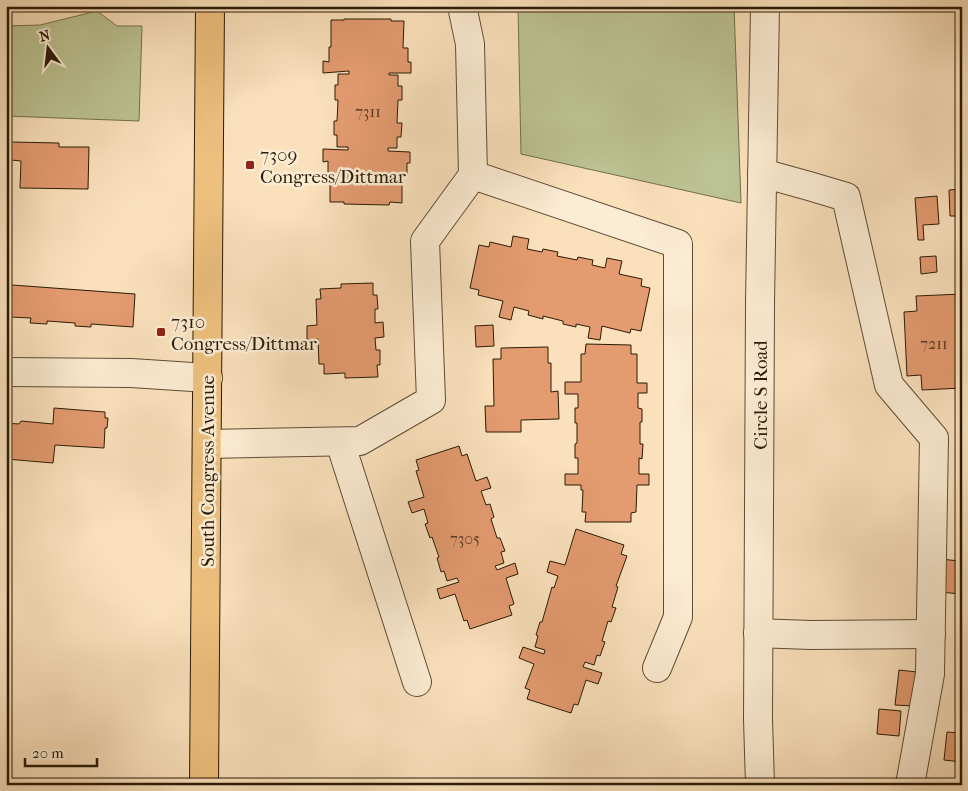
<svg xmlns="http://www.w3.org/2000/svg" width="968" height="791" viewBox="0 0 968 791" font-family="'IM FELL French Canon',serif">
<style>
.green{fill:#bcc392;stroke:#736f4c}
.building{fill:#e49b70;stroke:#2a1b06}
.lines{fill:none;stroke-linecap:round;stroke-linejoin:round}
.minor-casing{stroke:#5e4c34;stroke-width:30}
.major-casing{stroke:#2a1b06;stroke-width:30}
.minor{stroke:#fcecd3;stroke-width:28}
.major{stroke:#edc07e;stroke-width:28}
.poi-dot{fill:#8f2418;stroke:#fcecd3;stroke-width:2}
.labels{text-anchor:middle;stroke-width:5;stroke-linejoin:round;paint-order:stroke}
.number-label{font-size:16px;fill:#583b20}
.poi-label{font-size:19px;fill:#2a1b06;stroke:#fcecd3;text-anchor:start}
.street-label{font-size:19px;fill:#2a1b06;stroke:#fcecd3}
</style>
<rect width="100%" height="100%" fill="#fae1bc"/>
<filter id="stains"><feTurbulence type="fractalNoise" baseFrequency=".004" numOctaves="4"/><feColorMatrix values="0 0 0 0 .2 0 0 0 0 .09 0 0 0 0 .02 0 0 0 .5 -.17"/></filter>
<radialGradient id="worn" r=".72"><stop offset=".6" stop-color="#630" stop-opacity="0"/><stop offset="1" stop-color="#630" stop-opacity=".3"/></radialGradient>
<g class="green">
<path d="M518,6h216l7,197 -220,-49z"/>
<path d="M97,11l20,15h25l-3,95 -133,-5v-90l34,-1z"/>
</g>
<g class="building">
<path d="M353,6h31l-30,6z"/>
<path d="M344,19h47v2h13l-1,27h5v14h3v11h-22v2h9v11h4v14h-4l-1,23h5l-1,14h-4v11h-9v3l22,1v11h-3v13h-5v27l-12,-1 -1,3 -45,-1v-2h-14v-27h-2v-14l-5,1v-13l25,1v-3h-11v-12h-3v-14h3l1,-21h-3v-15h3v-11h11v-3l-26,2v-12l6,1v-15h2v-27h13z"/>
<path d="M11,142l48,1v4h30l-1,42 -68,-1 1,-27 -10,-1z"/>
<path d="M962,189v27h-12l-1,-26z"/>
<path d="M937,196l2,28 -16,1 1,15h-6l-3,-42z"/>
<path d="M513,236l16,3 -2,10 15,3 1,-3 15,3 -1,4 20,4 1,-3 15,3 -1,5 13,3 2,-10 15,3 -3,13 23,5 -1,7 9,2 -9,43 -10,-2 -1,4 -28,-7 -2,14 -12,-2 2,-11 -14,-3v3l-13,-3v-3l-20,-5v3l-15,-4 1,-4 -15,-4 -3,13 -12,-3 4,-16 -25,-6 1,-5 -9,-2 9,-43 10,2 1,-5 21,5z"/>
<path d="M936,256l1,16 -16,2 -1,-17z"/>
<path d="M373,283v12h4l1,14h-3v14l8,-1 1,15 -9,1 1,12h4v15h-3l1,12 -33,1v-5l-21,1v-10h-5l-1,-25 -11,1v-14l10,-1 -1,-26h5l-1,-10 21,-1v-4z"/>
<path d="M12,285l123,9 -2,33 -42,-3v3l-16,-1v-3l-28,-2v3l-17,-1 1,-5 -21,-1z"/>
<path d="M962,294v94l-40,2 -1,-15 -14,1 -3,-64 13,-1 -1,-15z"/>
<path d="M493,325l1,21 -18,1 -1,-21z"/>
<path d="M586,344l45,1v9h6v29h10v10h-9v15l4,1v13h-2v22h3l-1,15 -3,-1v16h10v11h-12l-1,27 -5,1v9h-46l1,-10h-4l1,-22h-2v-5h-16v-11h13v-16h-3v-14l2,-1v-20h-2v-15h3v-14h-13v-12h16v-28h4z"/>
<path d="M548,347v16h3v29l7,-1 1,28 -38,1v12h-35l-1,-26h9l-1,-47h8v-11z"/>
<path d="M54,408l51,4v6h3l-1,10h-2l-1,20 -49,-3 -2,18 -47,-4v-36l13,1 2,-3 32,3z"/>
<path d="M459,446l3,10 5,-2 9,27 11,-4 4,11 -10,3 5,14 4,-1 4,13 -3,2 6,19h3l5,13 -4,1 3,11 -9,3 2,4 18,-7 3,11 -12,4 8,26 -5,2 3,9 -42,14 -3,-9 -3,1 -9,-27 -15,5 -3,-10 22,-7 -2,-4 -10,3 -3,-10 -3,1 -4,-14 2,-1 -7,-20 -2,1 -5,-14 3,-1 -4,-14 -12,4 -4,-11 16,-5 -8,-26 3,-1 -3,-10z"/>
<path d="M576,529l48,16 -3,9 6,2 -11,30 2,1 -6,20 4,1 -5,14 -3,-1 -6,20 3,1 -5,14 -3,-1 -3,10 -9,-3 -2,5 19,6 -4,11 -12,-4 -8,25 -4,-1 -3,9 -44,-14 3,-9 -5,-2 9,-24 -15,-6 4,-11 21,7 1,-4 -10,-3 3,-11 -2,-1 4,-13h2l10,-35 2,1 4,-12 -11,-4 3,-11 15,4z"/>
<path d="M960,550h2v44l-24,-2 3,-33 18,2z"/>
<path d="M899,670l18,2 -3,34 -19,-1z"/>
<path d="M879,709l22,2 -2,25 -22,-2z"/>
<path d="M947,732l15,1v29l-18,-2z"/>
</g>
<g class="lines">
<g class="minor-casing">
<g id="minor">
<path d="M762,173l47,13 37,11 43,188 45,53 -4,236 -20,111"/>
<path d="M473,175l205,69v373l-21,51"/>
<path d="M6,372l125,1 77,5"/>
<path d="M340,442l77,240"/>
<path d="M208,444l152,-3 71,-41 -6,-159 48,-66 -3,-131 -8,-38"/>
<path d="M758,633l53,2 120,-1"/>
<path d="M760,785l-2,-66 2,-416 5,-297"/>
</g>
</g>
<g class="major-casing">
<path id="major" d="M204,785l6,-779"/>
</g>
<use href="#minor" class="minor"/>
<use href="#major" class="major"/>
</g>
<g class="poi-dot">
<rect x="245" y="160" width="10" height="10" rx="2.5"/>
<rect x="156" y="327" width="10" height="10" rx="2.5"/>
</g>
<g class="labels">
<g class="number-label">
<text x="368" y="117">7311</text>
<text x="934" y="349">7211</text>
<text x="465" y="544">7305</text>
</g>
<g class="poi-label">
<text x="260" y="161">7309<tspan x="260" dy="22">Congress/Dittmar</tspan></text>
<text x="171" y="328">7310<tspan x="171" dy="22">Congress/Dittmar</tspan></text>
</g>
<g class="street-label">
<text transform="translate(760 395) rotate(-90)" y="7">Circle S Road</text>
<text transform="translate(207 471) rotate(-90)" y="7">South Congress Avenue</text>
</g>
</g>
<rect width="968" height="791" fill="none" stroke="#fae1bc" stroke-width="25"/>
<rect x="8" y="8" width="953" height="776" fill="none" stroke="#2a1b06" stroke-width="2.5"/>
<rect x="12" y="12" width="943" height="766" fill="none" stroke="#2a1b06"/>
<g transform="translate(48 48) rotate(345)" stroke="#fcecd3" stroke-width="4" paint-order="stroke">
<path d="M0-4L9 19L0 12L-9 19Z" fill="#2a1b06"/>
<text y="-8" font-size="14" font-weight="bold" text-anchor="middle" fill="#2a1b06">N</text>
</g>
<path d="M25 758v8h72v-8" fill="none" stroke="#2a1b06" stroke-width="2.5"/>
<text x="32" y="758" font-size="15" fill="#2a1b06" stroke="#fcecd3" stroke-width="4" paint-order="stroke">20 m</text>
<rect width="100%" height="100%" filter="url(#stains)"/>
<rect width="100%" height="100%" fill="url(#worn)"/>
</svg>
